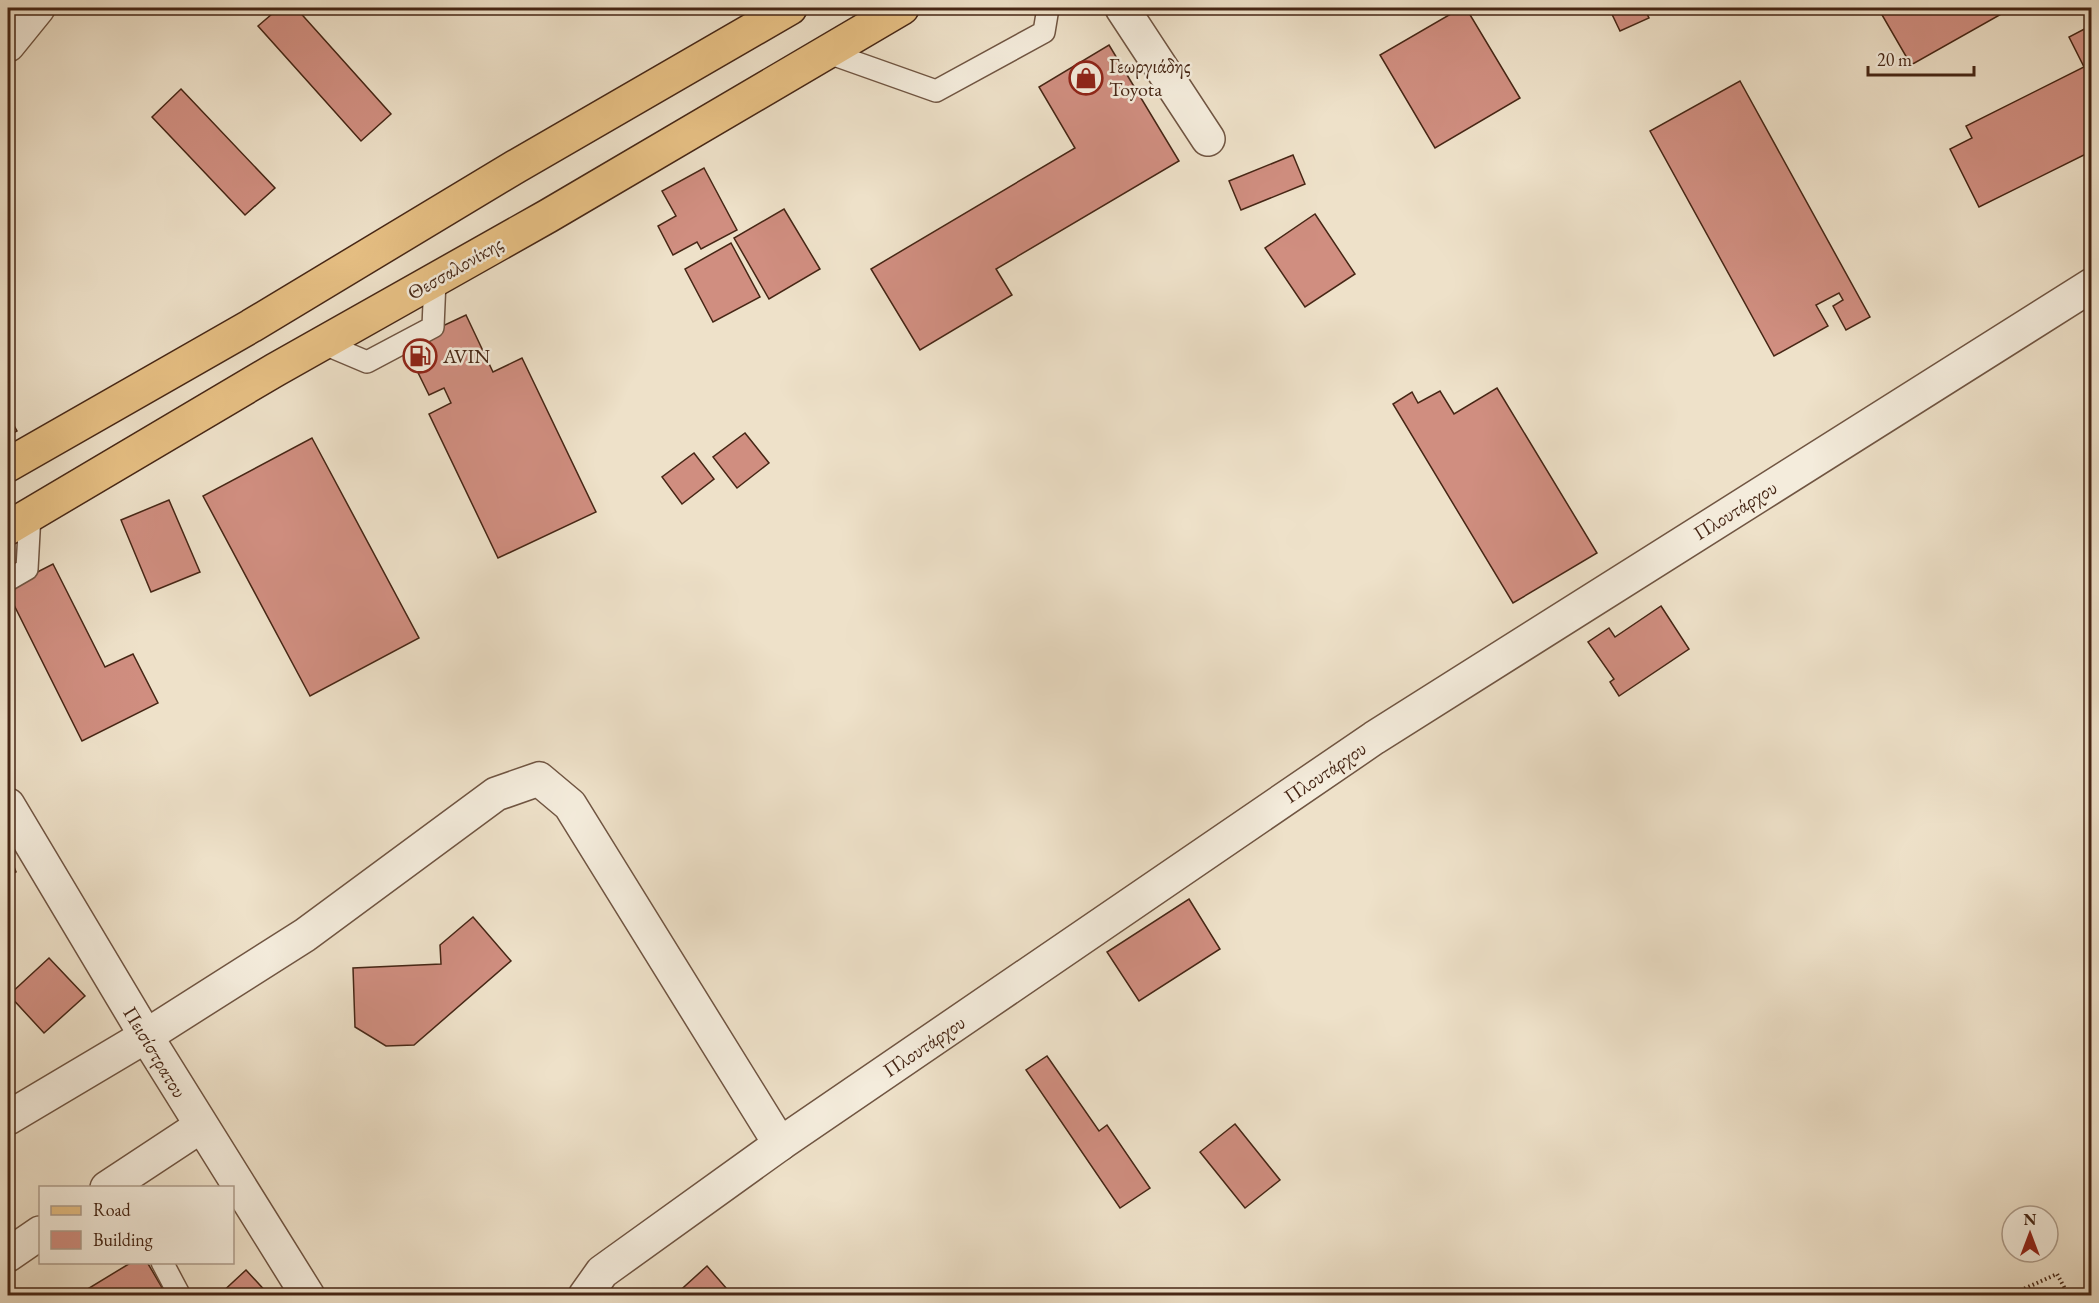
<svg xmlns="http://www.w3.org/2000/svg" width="2099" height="1303" viewBox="0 0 2099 1303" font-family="'EB Garamond',serif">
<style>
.building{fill:#d08e80;stroke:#462615;stroke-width:1.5}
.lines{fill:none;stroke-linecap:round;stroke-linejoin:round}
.service-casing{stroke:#705542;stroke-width:24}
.minor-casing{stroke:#705542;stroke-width:36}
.tertiary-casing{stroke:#705542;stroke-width:36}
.primary-casing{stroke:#462615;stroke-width:36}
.path{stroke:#462615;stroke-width:4;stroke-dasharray:1.5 3;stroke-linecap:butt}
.service{stroke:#f4ecdc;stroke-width:21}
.minor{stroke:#f4ecdc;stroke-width:33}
.tertiary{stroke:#f4ecdc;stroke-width:33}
.primary{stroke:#e7c084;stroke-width:33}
.labels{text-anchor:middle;stroke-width:5;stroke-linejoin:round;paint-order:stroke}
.poi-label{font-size:20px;fill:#462615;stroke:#f4ecdc;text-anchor:start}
.street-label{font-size:20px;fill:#462615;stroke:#f4ecdc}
</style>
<rect width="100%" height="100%" fill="#eee1c9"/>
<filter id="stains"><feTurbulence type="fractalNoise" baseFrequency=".00333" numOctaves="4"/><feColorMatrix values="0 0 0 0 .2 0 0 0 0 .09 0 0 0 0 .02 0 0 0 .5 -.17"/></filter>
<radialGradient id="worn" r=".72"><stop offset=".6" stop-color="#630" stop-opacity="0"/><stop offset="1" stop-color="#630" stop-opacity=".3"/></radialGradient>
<g class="building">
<path d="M279,8h17l95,106 -30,27 -103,-115z"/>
<path d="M1461,8h5l54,90 -85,50 -55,-93z"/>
<path d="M1609,8h35l5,10 -29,13z"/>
<path d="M1878,8h134l-101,57z"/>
<path d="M2092,25v126l-113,56 -29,-58 22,-11 -6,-12 118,-59 -15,-30z"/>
<path d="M1109,45l70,116 -183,108 16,26 -92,55 -49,-81 204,-121 -36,-61z"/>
<path d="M1740,81l130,236 -24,13 -13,-24 10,-6 -4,-7 -23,12 12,21 -54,30 -124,-225z"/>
<path d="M181,89l94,99 -30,27 -93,-98z"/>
<path d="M1293,155l12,29 -64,26 -12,-29z"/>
<path d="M704,168l33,62 -36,19 -4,-7 -24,13 -15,-29 18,-10 -14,-25z"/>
<path d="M784,209l36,60 -51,30 -35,-61z"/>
<path d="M1315,214l40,60 -50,33 -40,-59z"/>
<path d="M731,243l29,54 -47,25 -28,-53z"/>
<path d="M466,315l27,57 29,-14 74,154 -98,46 -69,-144 22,-11 -7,-15 -15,7 -25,-51z"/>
<path d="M1497,388l100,165 -84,50 -120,-199 19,-12 6,11 22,-12 14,23z"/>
<path d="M8,415l9,16 -9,5z"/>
<path d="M745,433l24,30 -32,25 -24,-31z"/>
<path d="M312,438l107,200 -109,58 -107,-200z"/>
<path d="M694,453l20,26 -32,25 -20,-27z"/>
<path d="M169,500l31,72 -49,20 -30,-72z"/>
<path d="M53,564l52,103 28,-13 25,49 -76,38 -74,-148v-6z"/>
<path d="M1661,606l28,43 -70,47 -9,-14 4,-3 -26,-37 21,-14 6,9z"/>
<path d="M8,852l8,20 -8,4z"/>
<path d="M1189,899l31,50 -81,52 -32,-49z"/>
<path d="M473,917l38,44 -97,84 -28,1 -31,-19 -2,-59 88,-4 -1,-19z"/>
<path d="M49,958l36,38 -41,37 -35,-38z"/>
<path d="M1047,1056l52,75 8,-6 43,63 -30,20 -94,-138z"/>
<path d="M1235,1124l45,56 -35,28 -45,-56z"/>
<path d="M132,1262h15l20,34h-91z"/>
<path d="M707,1266l26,30h-59z"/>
<path d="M246,1270l24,26h-52z"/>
</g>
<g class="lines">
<g class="service-casing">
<g id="service">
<path d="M826,52l110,39 108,-59 4,-24"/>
<path d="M322,343l45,19 66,-35 2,-47"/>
<path d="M8,580l19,-11 3,-55"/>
<path d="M162,1262l18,34"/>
</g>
</g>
<g class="minor-casing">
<g id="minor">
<path d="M1122,8l86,131"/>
<path d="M8,805l138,231 162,260"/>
<path d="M8,1118l138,-82 159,-101 191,-141 43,-15 31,26 210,339"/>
<path d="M107,1188l94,-62"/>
<path d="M8,1255l32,-22"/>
<path d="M585,1296l17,-24 178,-128 594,-406 718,-453"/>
</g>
</g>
<g class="tertiary-casing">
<path id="tertiary" d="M8,45l30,-37"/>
</g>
<g class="primary-casing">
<g id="primary">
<path d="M8,465l243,-139 264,-159 275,-159"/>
<path d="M8,528l267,-158 273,-154 354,-208"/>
</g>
</g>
<path class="path" d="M2008,1296l49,-22 12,22"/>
<use href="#service" class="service"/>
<use href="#minor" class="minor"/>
<use href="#tertiary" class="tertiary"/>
<use href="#primary" class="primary"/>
</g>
<defs>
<g id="shop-ring" transform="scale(1.725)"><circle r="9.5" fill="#f4ecdc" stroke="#8f2418" stroke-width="1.5"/><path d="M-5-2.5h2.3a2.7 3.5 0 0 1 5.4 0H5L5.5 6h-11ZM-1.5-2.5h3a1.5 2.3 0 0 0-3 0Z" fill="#8f2418"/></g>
<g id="fuel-ring" transform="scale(1.725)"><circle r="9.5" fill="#f4ecdc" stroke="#8f2418" stroke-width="1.5"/><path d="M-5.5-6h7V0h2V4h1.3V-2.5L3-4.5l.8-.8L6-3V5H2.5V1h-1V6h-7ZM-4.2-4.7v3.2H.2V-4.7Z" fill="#8f2418"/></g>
</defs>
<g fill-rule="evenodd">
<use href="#shop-ring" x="1086" y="78"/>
<use href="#fuel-ring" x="420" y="356"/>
</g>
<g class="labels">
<g class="poi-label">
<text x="1109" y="73">Γεωργιάδης<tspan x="1109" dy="23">Toyota</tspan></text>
<text x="443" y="363">AVIN</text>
</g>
<g class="street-label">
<text transform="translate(455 268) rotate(-30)" y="7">Θεσσαλονίκης</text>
<text transform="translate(1735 510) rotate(-32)" y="7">Πλουτάρχου</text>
<text transform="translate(1325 772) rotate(-34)" y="7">Πλουτάρχου</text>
<text transform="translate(924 1046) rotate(-34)" y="7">Πλουτάρχου</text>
<text transform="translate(155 1052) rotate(59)" y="7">Πεισίστρατου</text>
</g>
</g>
<rect width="2099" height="1303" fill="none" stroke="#eee1c9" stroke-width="30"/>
<rect x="9" y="9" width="2081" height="1285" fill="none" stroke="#462615" stroke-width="3"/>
<rect x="15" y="15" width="2069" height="1273" fill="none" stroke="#462615" stroke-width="1.5"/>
<rect x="39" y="1186" width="195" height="78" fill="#f4ecdc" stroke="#ae9d8c" stroke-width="1.5"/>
<rect x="51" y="1206" width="30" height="9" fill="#e7c084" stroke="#ae9d8c" stroke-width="1.5"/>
<text x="93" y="1216" font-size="18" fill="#462615">Road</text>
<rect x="51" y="1231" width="30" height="18" fill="#d08e80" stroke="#ae9d8c" stroke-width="1.5"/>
<text x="93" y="1246" font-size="18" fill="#462615">Building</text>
<g transform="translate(2030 1234)"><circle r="28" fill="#f4ecdc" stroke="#ae9d8c" stroke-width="1.5"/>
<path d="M0-4.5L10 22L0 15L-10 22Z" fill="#8f2418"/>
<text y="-9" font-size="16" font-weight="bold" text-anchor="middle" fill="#462615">N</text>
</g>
<path d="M1868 66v9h106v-9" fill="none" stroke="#462615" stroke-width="3"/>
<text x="1877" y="66" font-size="18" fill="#462615" stroke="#f4ecdc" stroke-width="4.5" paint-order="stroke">20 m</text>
<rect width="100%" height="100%" filter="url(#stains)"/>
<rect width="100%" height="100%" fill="url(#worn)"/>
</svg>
